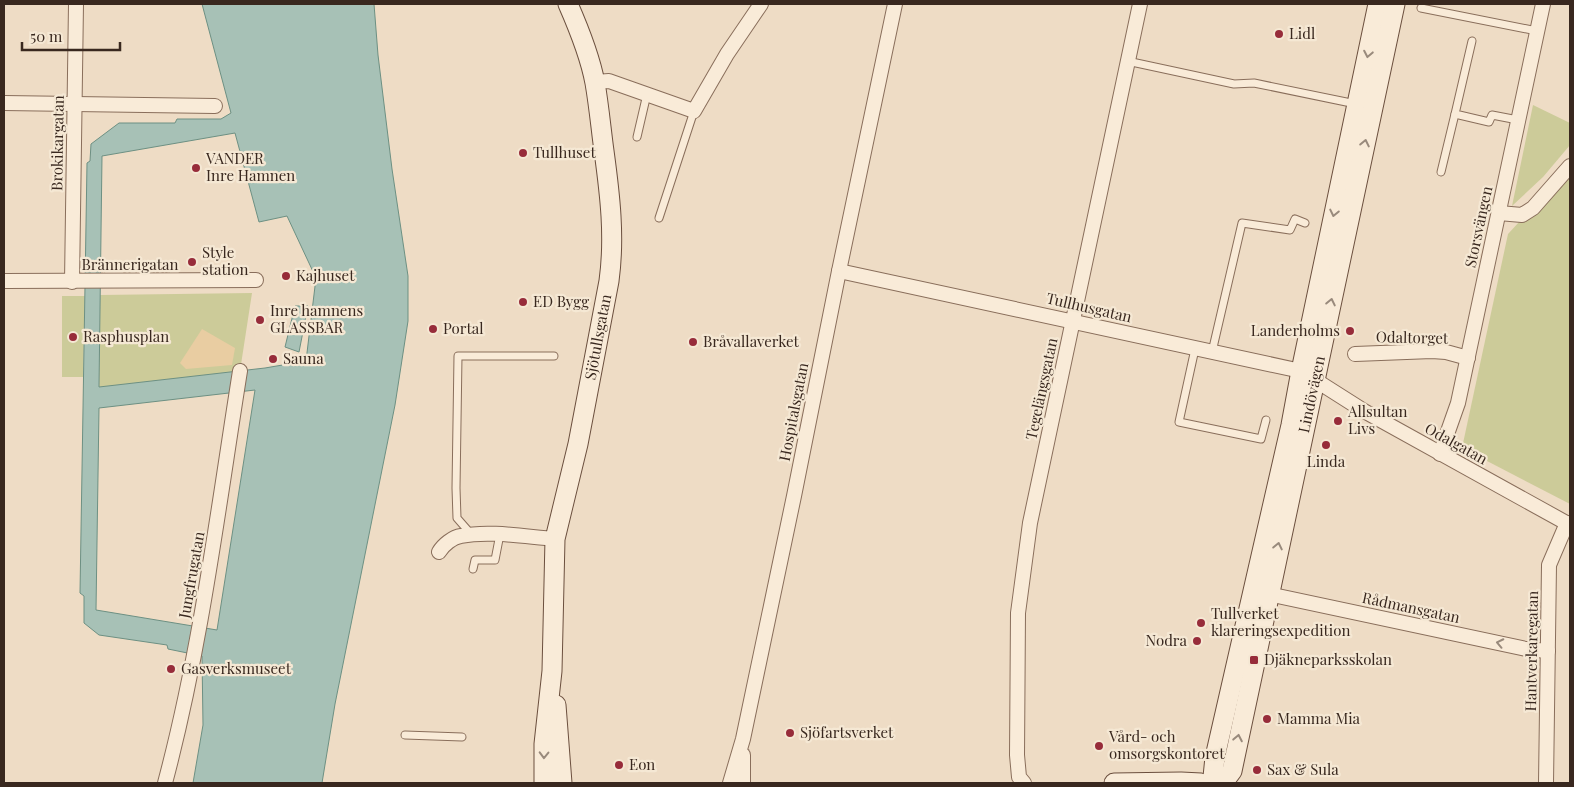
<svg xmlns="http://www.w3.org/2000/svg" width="1574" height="787" viewBox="0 0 1574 787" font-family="'Playfair Display',serif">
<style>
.green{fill:#cccb99}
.sand{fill:#e9cda2}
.water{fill:#a7c1b6;stroke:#6d9083;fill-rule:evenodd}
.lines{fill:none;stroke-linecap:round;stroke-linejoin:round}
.service-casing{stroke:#896e5b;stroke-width:9}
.minor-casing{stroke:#896e5b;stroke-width:16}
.secondary-casing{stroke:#6b4f3e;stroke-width:21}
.service{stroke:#f9ebd8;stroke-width:7}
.minor{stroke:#f9ebd8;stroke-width:14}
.secondary{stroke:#f9ebd8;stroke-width:19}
.oneway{stroke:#998a7c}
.poi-dot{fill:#972c3a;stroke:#f5e8d4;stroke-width:2}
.labels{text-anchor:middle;stroke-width:4.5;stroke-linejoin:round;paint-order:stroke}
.poi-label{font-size:15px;fill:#39281f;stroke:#f5e8d4;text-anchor:start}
.street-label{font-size:15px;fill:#39281f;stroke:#f5e8d4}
</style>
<rect width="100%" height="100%" fill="#eedcc5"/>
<g class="green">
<path d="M1533,105l37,18v22l-27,32 -31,29z"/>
<path d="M1570,167v337l-108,-56 46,-214z"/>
<path d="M252,293l-12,78 -141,17 1,-93z"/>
<path d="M62,296h23l-2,81h-21z"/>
</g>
<path class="sand" d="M202,329l33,19 -3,17 -46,4 -6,-6z"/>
<g class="water">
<path d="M202,4h172l4,51 14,114 16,107v45l-13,84 -60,299 -13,79h-129l10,-58 -1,-69 -34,-7 -1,-4 -68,-10 -15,-12v-27l-4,-3 7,-430 3,-2 1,-17 28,-21h56l2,-4h44l10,-6zM235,133l24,89 28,-6 29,62 -10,83 -41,7 -166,19 3,-231zM255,390l-38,240 -121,-20 3,-202z"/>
<path d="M295,306h13l-9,46 -14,-5z"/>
</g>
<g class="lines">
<g class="service-casing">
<g id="service">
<path d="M1421,8l116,23"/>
<path d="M1472,41l-17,73 34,8 3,-7 26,5"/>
<path d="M1127,61l107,23 20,-1 102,21"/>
<path d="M637,137l10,-43"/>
<path d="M1441,172l14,-58"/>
<path d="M659,218l35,-107"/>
<path d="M1195,349l-16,73 82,17 5,-19"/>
<path d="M1212,352l30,-129 48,7 5,-11 10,4"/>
<path d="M471,534l-14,-16 -1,-30 2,-132h96"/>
<path d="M473,569l2,-9h20l5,-26"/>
<path d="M405,735l57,2"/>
</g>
</g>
<g class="minor-casing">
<g id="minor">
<path d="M595,82l14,-1 85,30 33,-57 34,-50"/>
<path d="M4,103l211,3"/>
<path d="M1499,213l23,2 11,-7 37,-42"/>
<path d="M839,271l462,100 63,40 206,114"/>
<path d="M4,281l252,-1"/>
<path d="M72,282l4,-278"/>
<path d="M1355,354l77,-3 14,1 22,6"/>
<path d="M1440,454l18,-51 85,-399"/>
<path d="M439,552c4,-7 14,-15 22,-16 28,-6 66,1 94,3"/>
<path d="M1268,594l258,55 22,2"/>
<path d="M165,783c36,-135 53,-274 75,-412"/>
<path d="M730,783l13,-44 51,-243 45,-225 56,-267"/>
<path d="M743,783v-28"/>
<path d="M1024,783l-5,-6 -2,-22 1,-142 12,-90 110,-519"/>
<path d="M1546,783l3,-218 18,-42"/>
</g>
</g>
<g class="secondary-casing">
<g id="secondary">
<path d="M556,705l6,78"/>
<path id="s1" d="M544,783v-39l8,-73 3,-132 23,-95 31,-163c6,-44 1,-86 -5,-130 -3,-22 -5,-45 -9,-68 -5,-27 -16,-54 -27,-79"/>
<path d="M1114,783l67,-1 20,1"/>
<path d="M1217,783l-4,-6 2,-20 76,-332 10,-54 77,-367"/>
<path id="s2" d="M1223,783l9,-12 163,-767"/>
</g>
</g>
<use href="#service" class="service"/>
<use href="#minor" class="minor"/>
<use href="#secondary" class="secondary"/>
</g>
<defs><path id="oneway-chevron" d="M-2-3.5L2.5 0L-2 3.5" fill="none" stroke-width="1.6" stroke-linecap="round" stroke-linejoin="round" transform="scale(1.25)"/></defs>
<g class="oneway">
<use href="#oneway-chevron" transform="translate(1368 54) rotate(101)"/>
<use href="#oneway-chevron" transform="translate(1365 143) rotate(-78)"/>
<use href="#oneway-chevron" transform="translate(1334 213) rotate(102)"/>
<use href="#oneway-chevron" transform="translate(1331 302) rotate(-78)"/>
<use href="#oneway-chevron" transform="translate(1278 546) rotate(-78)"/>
<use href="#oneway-chevron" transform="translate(1500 643) rotate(-168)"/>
<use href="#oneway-chevron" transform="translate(1238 738) rotate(-79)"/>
<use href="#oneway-chevron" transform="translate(544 755) rotate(91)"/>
</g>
<g class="poi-dot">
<circle cx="1279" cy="34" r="5"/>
<circle cx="523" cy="153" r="5"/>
<circle cx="196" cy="168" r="5"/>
<circle cx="192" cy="262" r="5"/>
<circle cx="286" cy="276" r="5"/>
<circle cx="523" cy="302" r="5"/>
<circle cx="260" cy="320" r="5"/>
<circle cx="433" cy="329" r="5"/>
<circle cx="1350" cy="331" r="5"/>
<circle cx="73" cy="337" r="5"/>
<circle cx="693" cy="342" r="5"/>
<circle cx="273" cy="359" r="5"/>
<circle cx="1338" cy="421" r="5"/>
<circle cx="1326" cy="445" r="5"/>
<circle cx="1201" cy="623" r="5"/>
<circle cx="1197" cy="641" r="5"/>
<rect x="1249" y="655" width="10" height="10" rx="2.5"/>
<circle cx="171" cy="669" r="5"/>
<circle cx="1267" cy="719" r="5"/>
<circle cx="790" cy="733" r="5"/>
<circle cx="1099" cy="746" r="5"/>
<circle cx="619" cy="765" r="5"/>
<circle cx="1257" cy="770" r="5"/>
</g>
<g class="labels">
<g class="poi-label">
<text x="1289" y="39">Lidl</text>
<text x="533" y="158">Tullhuset</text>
<text x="206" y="164">VANDER<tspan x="206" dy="17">Inre Hamnen</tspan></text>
<text x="202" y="258">Style<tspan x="202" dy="17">station</tspan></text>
<text x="296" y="281">Kajhuset</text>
<text x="533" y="307">ED Bygg</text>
<text x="270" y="316">Inre hamnens<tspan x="270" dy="17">GLASSBAR</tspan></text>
<text x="443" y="334">Portal</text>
<text x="1340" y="336" text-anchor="end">Landerholms</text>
<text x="83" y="342">Rasphusplan</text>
<text x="703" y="347">Bråvallaverket</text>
<text x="283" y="364">Sauna</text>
<text x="1348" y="417">Allsultan<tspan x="1348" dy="17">Livs</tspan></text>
<text x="1326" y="467" text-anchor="middle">Linda</text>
<text x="1211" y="619">Tullverket<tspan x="1211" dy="17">klareringsexpedition</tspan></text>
<text x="1187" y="646" text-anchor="end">Nodra</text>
<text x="1264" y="665">Djäkneparksskolan</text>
<text x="181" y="674">Gasverksmuseet</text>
<text x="1277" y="724">Mamma Mia</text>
<text x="800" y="738">Sjöfartsverket</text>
<text x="1109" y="742">Vård- och<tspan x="1109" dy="17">omsorgskontoret</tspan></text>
<text x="629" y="770">Eon</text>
<text x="1267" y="775">Sax &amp; Sula</text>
</g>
<g class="street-label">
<text transform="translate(58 143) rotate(-89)" y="5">Brokikargatan</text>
<text transform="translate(1479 227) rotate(-78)" y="5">Storsvängen</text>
<text x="130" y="270">Brännerigatan</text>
<text transform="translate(1089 308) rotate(13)" y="5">Tullhusgatan</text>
<text dy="5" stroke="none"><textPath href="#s1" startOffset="451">Sjötullsgatan</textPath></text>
<text transform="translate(1412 338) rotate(1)" y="5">Odaltorget</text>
<text transform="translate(1042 389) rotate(-78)" y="5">Tegelängsgatan</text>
<text dy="5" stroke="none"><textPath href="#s2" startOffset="400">Lindövägen</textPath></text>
<text transform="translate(794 412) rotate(-79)" y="5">Hospitalsgatan</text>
<text transform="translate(1456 444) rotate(29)" y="5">Odalgatan</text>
<text transform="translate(192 575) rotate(-80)" y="5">Jungfrugatan</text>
<text transform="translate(1411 608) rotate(12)" y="5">Rådmansgatan</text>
<text transform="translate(1532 651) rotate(-89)" y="5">Hantverkaregatan</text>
</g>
</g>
<rect width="1574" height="787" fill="none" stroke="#39281f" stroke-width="10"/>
<path d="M22 42v8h98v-8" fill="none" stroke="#39281f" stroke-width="2.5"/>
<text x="30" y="42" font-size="15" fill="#39281f" stroke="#f5e8d4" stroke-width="4" paint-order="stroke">50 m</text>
</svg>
